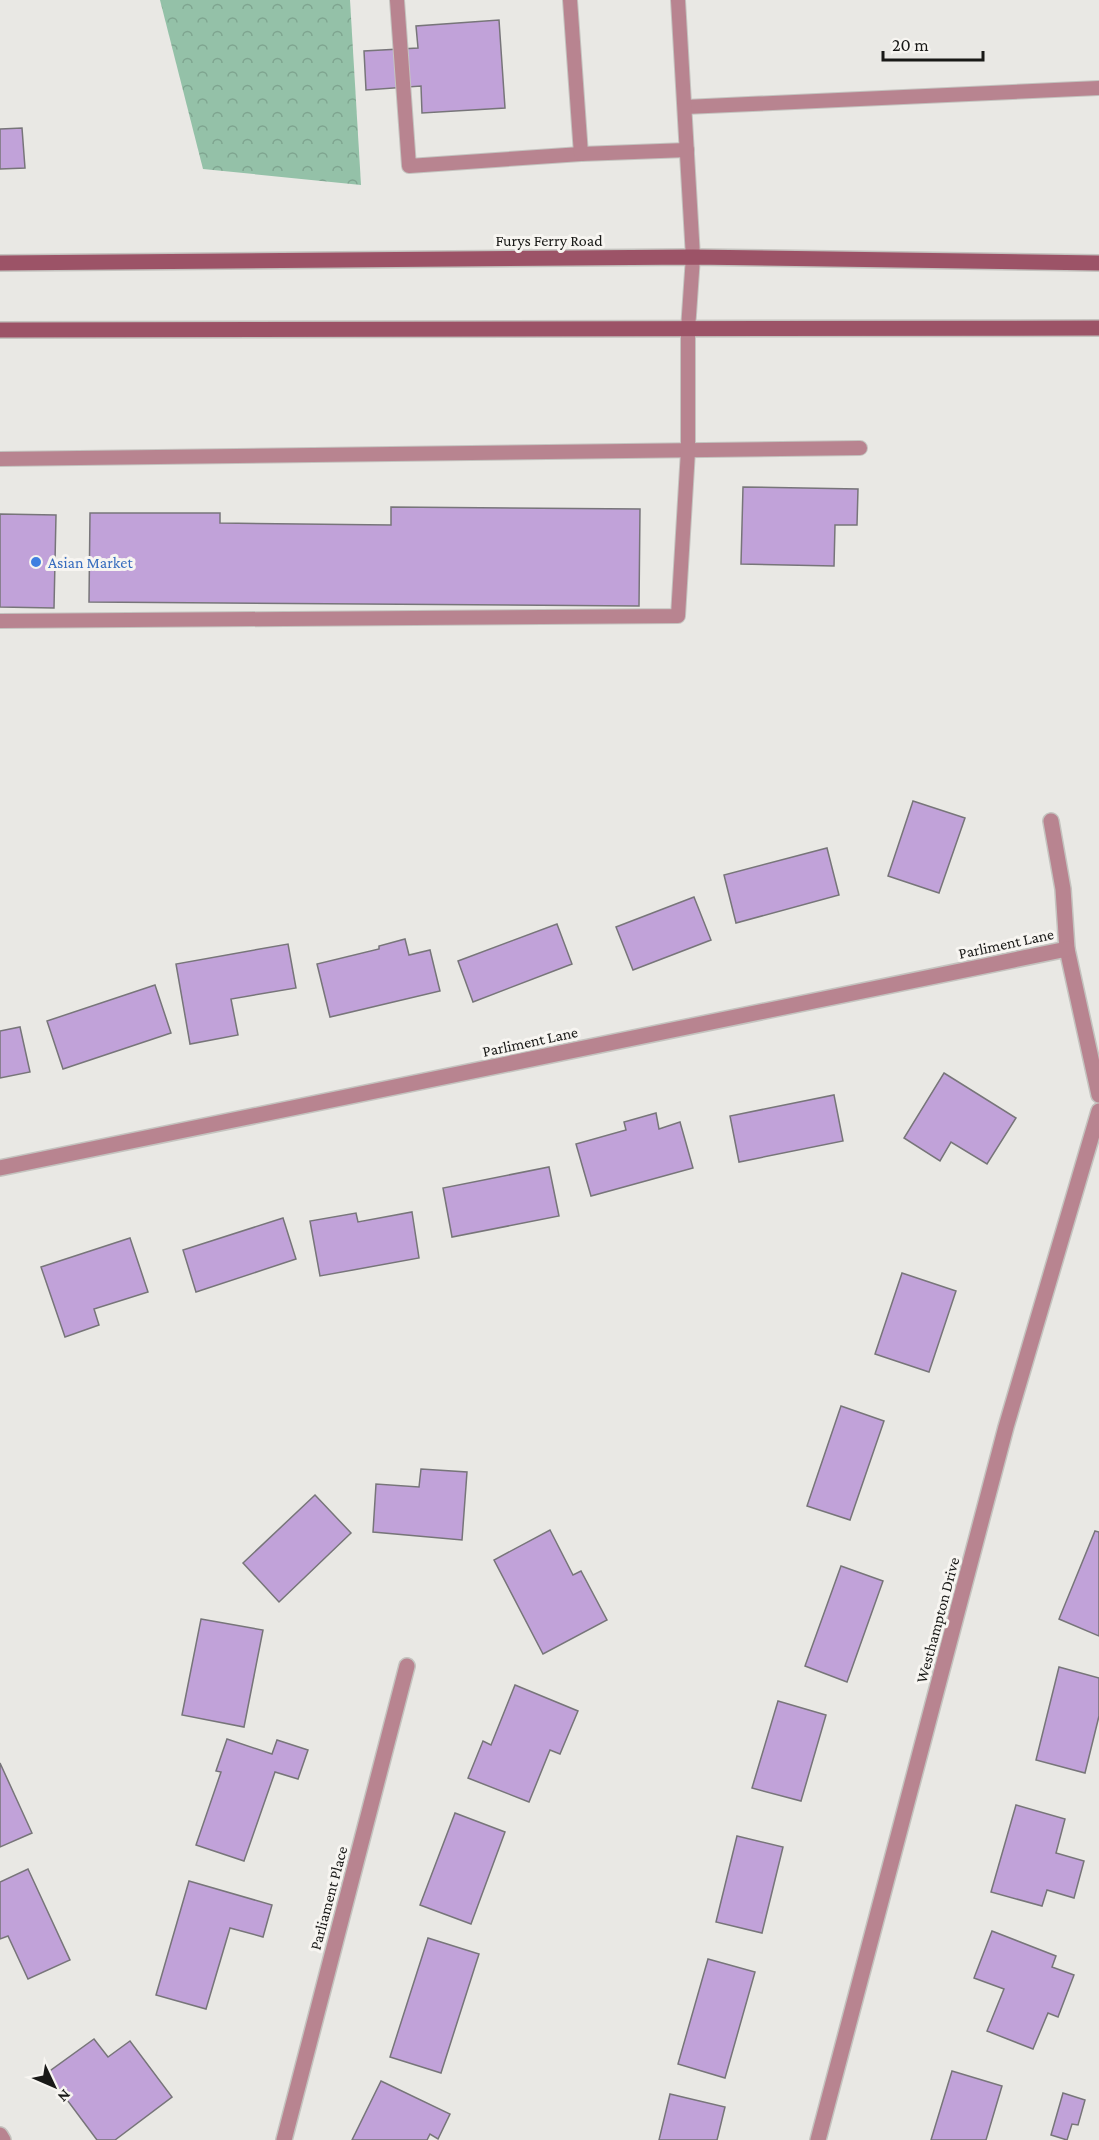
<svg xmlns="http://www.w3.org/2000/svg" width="1099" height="2140" viewBox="0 0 1099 2140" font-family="'Crimson Pro',serif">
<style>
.forest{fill:url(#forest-crowns)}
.building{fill:#c1a2d9;stroke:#777579;stroke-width:1.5}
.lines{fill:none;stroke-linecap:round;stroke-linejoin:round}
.lane-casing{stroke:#c4c3bf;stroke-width:16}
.street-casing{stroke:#c4c3bf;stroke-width:18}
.secondary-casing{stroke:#c4c3bf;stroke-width:18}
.lane{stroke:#b88490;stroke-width:14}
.street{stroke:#b88490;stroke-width:15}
.secondary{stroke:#9c5367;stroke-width:15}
.shop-dot{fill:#3f7fe0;stroke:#f7f5f1;stroke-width:2}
.labels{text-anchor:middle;stroke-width:6;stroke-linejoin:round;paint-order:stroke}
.street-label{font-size:16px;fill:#191917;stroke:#f7f5f1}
.shop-label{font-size:16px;fill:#366cbe;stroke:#f7f5f1;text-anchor:start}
</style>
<defs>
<pattern id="forest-crowns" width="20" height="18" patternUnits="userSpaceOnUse" patternTransform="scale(1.5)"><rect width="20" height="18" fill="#94c1a8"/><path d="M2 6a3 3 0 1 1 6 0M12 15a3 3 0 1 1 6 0" fill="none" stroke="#7fa590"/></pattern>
</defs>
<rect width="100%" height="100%" fill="#e9e8e4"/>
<path class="forest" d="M160,0h190l11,185 -158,-16z"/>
<g class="building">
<path d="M499,20l6,88 -83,5 -1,-27 -55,4 -2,-39 54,-3 -2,-22z"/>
<path d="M22,128l3,40 -25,1v-40z"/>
<path d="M743,487l115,2 -1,36h-22l-1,41 -93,-2z"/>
<path d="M391,507l249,2 -1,97 -550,-4 1,-89h130v10l171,2z"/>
<path d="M0,514l56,1 -2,93 -54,-1z"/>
<path d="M913,801l52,17 -26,75 -51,-17z"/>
<path d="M827,848l12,47 -103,28 -12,-48z"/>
<path d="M694,897l17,43 -78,30 -17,-43z"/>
<path d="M557,924l15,40 -99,38 -15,-41z"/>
<path d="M405,939l4,16 21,-5 10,41 -110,26 -13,-53 62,-15v-3z"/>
<path d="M288,944l8,44 -65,11 7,36 -48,9 -14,-80z"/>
<path d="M155,985l16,48 -108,36 -16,-48z"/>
<path d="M20,1027l10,45 -30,6v-47z"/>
<path d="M944,1073l72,45 -29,46 -36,-22 -11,19 -36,-23z"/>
<path d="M834,1095l9,46 -104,21 -9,-46z"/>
<path d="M656,1113l3,16 21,-7 13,46 -102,28 -15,-52 50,-14 -2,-8z"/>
<path d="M549,1167l10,49 -107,21 -9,-49z"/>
<path d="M412,1212l7,46 -99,18 -10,-55 46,-8 2,9z"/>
<path d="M283,1218l13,41 -100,33 -13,-42z"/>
<path d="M130,1238l18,54 -54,17 5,16 -34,12 -24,-70z"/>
<path d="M902,1273l54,18 -27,81 -54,-18z"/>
<path d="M841,1406l43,15 -34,99 -43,-14z"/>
<path d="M421,1469l46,3 -5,68 -89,-8 3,-48 43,3z"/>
<path d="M315,1495l36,38 -72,69 -36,-39z"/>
<path d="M550,1530l23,45 8,-4 26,49 -64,34 -49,-94z"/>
<path d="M1095,1531l4,1v104l-40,-17z"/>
<path d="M841,1566l42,15 -36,101 -42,-16z"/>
<path d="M201,1619l62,11 -19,97 -62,-12z"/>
<path d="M1059,1667l40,11v38l-14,57 -49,-13z"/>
<path d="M515,1685l63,26 -18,43 -10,-4 -21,52 -61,-24 15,-37 8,4z"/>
<path d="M778,1701l48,14 -25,86 -49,-13z"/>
<path d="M227,1739l45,15 5,-14 31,10 -10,29 -23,-7 -31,89 -48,-16 25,-73 -5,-1z"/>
<path d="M0,1763l32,70 -32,14z"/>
<path d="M1016,1805l49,14 -9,34 28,8 -10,37 -27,-8 -5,16 -51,-14z"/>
<path d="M455,1813l50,19 -34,92 -51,-19z"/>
<path d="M737,1836l46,11 -21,86 -46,-11z"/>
<path d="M28,1869l42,91 -42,19 -20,-43 -8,3v-57z"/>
<path d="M189,1881l83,24 -9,32 -33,-9 -24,81 -50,-14z"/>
<path d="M992,1931l64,25 -4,11 22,8 -16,42 -10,-4 -15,36 -46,-18 17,-42 -30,-11z"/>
<path d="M428,1938l51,16 -38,119 -51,-16z"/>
<path d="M708,1959l47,13 -30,106 -47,-14z"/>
<path d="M94,2039l14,18 22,-16 42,56 -57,43h-18l-50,-67z"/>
<path d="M952,2071l50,15 -16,54h-55z"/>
<path d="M381,2081l69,33 -12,25 -8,-5 -3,6h-75z"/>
<path d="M1063,2093l22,7 -7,25 -6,-1 -5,16 -16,-5z"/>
<path d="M670,2094l55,13 -8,33h-58z"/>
</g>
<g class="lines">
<g class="lane-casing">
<g id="lane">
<path d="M397,0l12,166 172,-12"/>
<path d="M570,0l11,154 106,-4"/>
<path d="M685,107l414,-19"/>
<path d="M0,459l860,-11"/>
<path d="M0,621l678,-5 10,-165v-122l5,-72 -15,-257"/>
</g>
</g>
<g class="street-casing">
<g id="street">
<path d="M1051,821l12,68 4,60 32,146"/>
<path d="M0,1168l1067,-219"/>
<path d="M0,2135l3,5"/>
<path d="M284,2140l123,-474"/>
<path d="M818,2140l188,-713 93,-316"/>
</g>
</g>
<g class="secondary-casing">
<g id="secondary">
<path d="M0,263l693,-6 406,6"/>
<path d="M0,330l1099,-2"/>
</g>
</g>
<use href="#lane" class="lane"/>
<use href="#street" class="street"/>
<use href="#secondary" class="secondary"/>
</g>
<circle class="shop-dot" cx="36" cy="562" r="6"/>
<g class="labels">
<g class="street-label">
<text x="549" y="246">Furys Ferry Road</text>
<text transform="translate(1006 943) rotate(-12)" y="6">Parliment Lane</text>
<text transform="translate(530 1041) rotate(-12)" y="6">Parliment Lane</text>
<text transform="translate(937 1620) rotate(-75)" y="6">Westhampton Drive</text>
<text transform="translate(328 1898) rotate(-75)" y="6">Parliament Place</text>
</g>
<g class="shop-label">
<text x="48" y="568">Asian Market</text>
</g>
</g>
<g transform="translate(54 2086) rotate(134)" stroke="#f7f5f1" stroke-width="4.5" paint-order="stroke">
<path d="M0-4.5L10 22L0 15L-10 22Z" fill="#191917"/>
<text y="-9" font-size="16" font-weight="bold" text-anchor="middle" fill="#191917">N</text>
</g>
<path d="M883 51v9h100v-9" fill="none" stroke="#191917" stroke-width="3"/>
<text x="892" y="51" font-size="18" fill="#191917" stroke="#f7f5f1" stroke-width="4.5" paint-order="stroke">20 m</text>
</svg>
